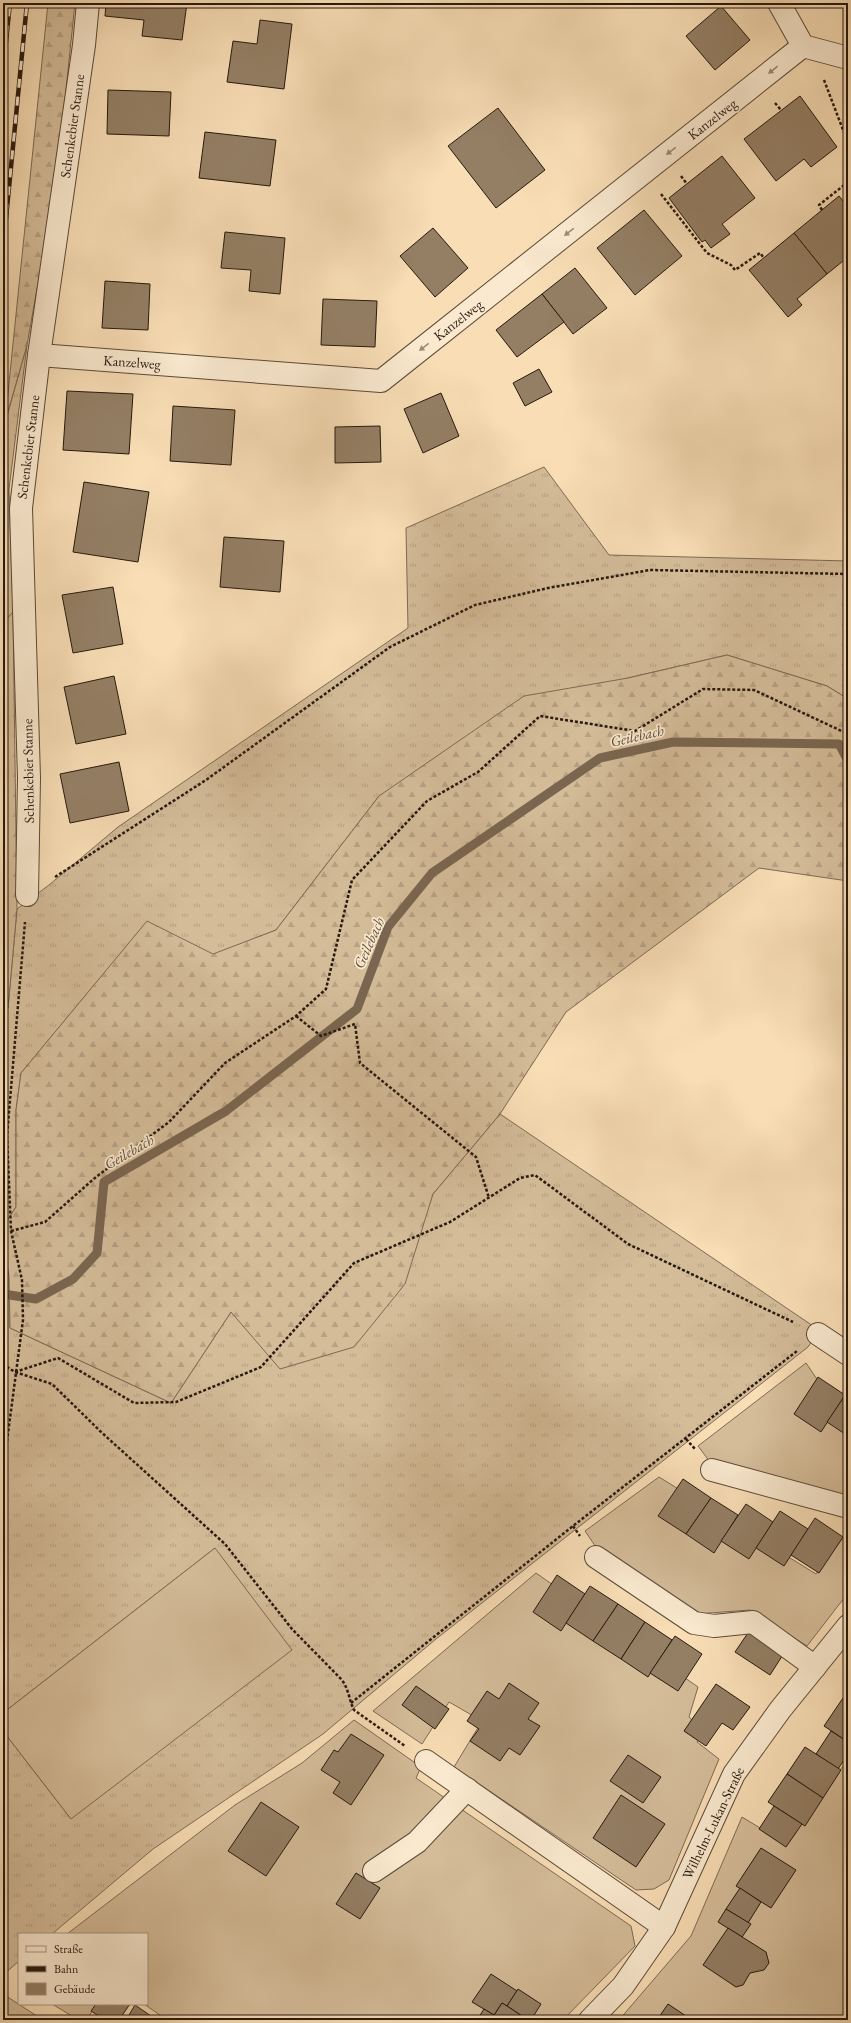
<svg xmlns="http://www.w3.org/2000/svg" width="851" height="2023" viewBox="0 0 851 2023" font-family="'EB Garamond',serif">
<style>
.grass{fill:url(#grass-tufts);stroke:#7e6a54}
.forest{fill:url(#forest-firs);stroke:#7e6a54}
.garden{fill:#d4bc99;stroke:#7e6a54}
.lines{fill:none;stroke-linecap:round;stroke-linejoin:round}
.stream{stroke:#7a6650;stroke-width:9}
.building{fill:#947f65;stroke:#27190e}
.minor-casing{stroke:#5b4a38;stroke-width:24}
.path{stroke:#27190e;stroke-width:2.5;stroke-dasharray:3 2;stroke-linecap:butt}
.minor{stroke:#fae9cf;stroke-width:22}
.rail-casing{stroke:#27190e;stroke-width:4.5}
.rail{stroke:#fae9cf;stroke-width:3;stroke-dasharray:9;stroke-linecap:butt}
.oneway{fill:#9b8b78}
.labels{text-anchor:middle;stroke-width:3.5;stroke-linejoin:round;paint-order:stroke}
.street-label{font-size:14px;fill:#27190e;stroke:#fae9cf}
.water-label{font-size:15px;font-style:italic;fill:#5e4d3a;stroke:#fae9cf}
</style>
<defs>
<pattern id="grass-tufts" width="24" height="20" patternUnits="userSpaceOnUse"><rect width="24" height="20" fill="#d4bc99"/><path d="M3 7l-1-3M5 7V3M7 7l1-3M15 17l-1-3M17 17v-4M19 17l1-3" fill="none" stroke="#b6a183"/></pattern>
<pattern id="forest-firs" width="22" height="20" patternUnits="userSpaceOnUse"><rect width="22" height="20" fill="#d4bc99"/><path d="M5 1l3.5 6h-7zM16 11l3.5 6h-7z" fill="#b6a183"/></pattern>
</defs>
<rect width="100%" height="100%" fill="#f8ddb5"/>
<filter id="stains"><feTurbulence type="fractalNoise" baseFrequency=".005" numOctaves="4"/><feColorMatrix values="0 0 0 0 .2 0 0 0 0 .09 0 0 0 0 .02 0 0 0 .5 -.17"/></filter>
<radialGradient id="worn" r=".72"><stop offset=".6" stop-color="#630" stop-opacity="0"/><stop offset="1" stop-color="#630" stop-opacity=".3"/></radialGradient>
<g class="grass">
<path d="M27,345l-18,144 4,123 -10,11v-170l2,-30z"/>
<path d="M544,467l65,88 239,6v138l-21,-13 -100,-31 -99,23 -249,118 -103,134 -63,25 -66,-33 -126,151 -5,37v97l-13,20v-215l5,-4 9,-99 32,-24 69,-58 290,-199 -2,-100z"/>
<path d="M500,1114l319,216 -11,17 -372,292 -113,95 -170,115 -101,85h-33v27l-15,13 -1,-243 68,88 144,-271 -212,165v-472l6,35 1,52 161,75 60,-91 202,-118z"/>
</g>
<g class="forest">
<path d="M48,3h27l-18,173 -30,169 -22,77z"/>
<path d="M13,612l4,297 -9,99 -5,4v-389z"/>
<path d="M727,655l100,31 21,13v182l-89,-13 -193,144 -66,102 -67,80 -28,90 -51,63 -74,22 -49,-57 -60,91 -161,-75 -1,-52 -6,-35v-14l13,-20v-97l5,-37 126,-152 66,33 63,-24 103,-134 145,-100 104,-18z"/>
</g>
<g class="garden">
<path d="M806,1363l42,62v74l-135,-33 -15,-20z"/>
<path d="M659,1477l157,97 32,-43v62l-41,53 -57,-36 -55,4 -95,-61 -15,-22z"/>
<path d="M215,1548l77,102 -221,169 -68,-88v-18z"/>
<path d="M536,1573l162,114 -9,30 16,14 -8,11 22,17 -50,121 -15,9 -18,1 -182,-123 28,-46 -33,-19 -27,42 -49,-33z"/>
<path d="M354,1720l67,47 -5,11 215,148 4,20 -72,74h-396l-23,-16h3v-70h-80l168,-129 67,-42z"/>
<path d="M848,1760v260h-229l72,-84 51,-119 41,25z"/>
<path d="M3,1994l40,26h-40z"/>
<path d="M52,2004h45l-8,12 -12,3z"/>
</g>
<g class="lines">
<path class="stream" d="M3,1294l33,5 37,-20 24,-26 7,-71 122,-71 131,-102 31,-82 44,-54 168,-115 73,-16 166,2 9,17"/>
</g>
<g class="building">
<path d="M106,3h81l-5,37 -40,-4 2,-16 -39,-4z"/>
<path d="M721,6l29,34 -35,30 -29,-34z"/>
<path d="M260,20l32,4 -8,65 -57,-7 6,-41 24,3z"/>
<path d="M108,90l63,2 -2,44 -62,-2z"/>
<path d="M800,96l37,51 -26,20 -7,-8 -28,22 -32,-42z"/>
<path d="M498,108l47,62 -49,38 -48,-62z"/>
<path d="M205,132l71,8 -6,46 -71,-8z"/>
<path d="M722,156l33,42 -33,26 8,10 -19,14 -6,-8 -3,2 -33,-44z"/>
<path d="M839,196l9,11v50l-21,17 -33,-41z"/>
<path d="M644,210l38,46 -47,39 -38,-47z"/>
<path d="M433,228l35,40 -33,29 -35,-41z"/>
<path d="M225,232l60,6 -5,56 -31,-3 2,-21 -30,-2z"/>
<path d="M794,233l33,41 -30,25 5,6 -14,12 -39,-47z"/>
<path d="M575,268l32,40 -34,26 -31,-40z"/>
<path d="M105,281l45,3 -2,46 -46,-2z"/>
<path d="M542,294l22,28 -47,35 -21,-27z"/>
<path d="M323,299l54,2 -2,46 -54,-2z"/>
<path d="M539,369l13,23 -27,14 -12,-23z"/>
<path d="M67,391l66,3 -4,60 -66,-4z"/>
<path d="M441,393l18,43 -36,17 -19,-44z"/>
<path d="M173,406l62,4 -4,55 -61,-4z"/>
<path d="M380,426l1,36 -46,1v-36z"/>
<path d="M84,482l65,10 -11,70 -65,-10z"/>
<path d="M224,537l60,4 -4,51 -60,-5z"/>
<path d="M113,587l10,57 -50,9 -11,-58z"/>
<path d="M114,676l12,58 -50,10 -12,-57z"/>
<path d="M119,762l10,49 -59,12 -10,-49z"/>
<path d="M818,1377l27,18 -24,37 -27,-18z"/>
<path d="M848,1391v45l-21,-14z"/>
<path d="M683,1479l28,19 -25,36 -28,-18z"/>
<path d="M711,1498l27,17 -24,38 -28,-19z"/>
<path d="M746,1504l27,18 -24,37 -28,-18z"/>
<path d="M780,1511l28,18 -24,37 -28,-18z"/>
<path d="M815,1518l28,19 -24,36 -28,-18z"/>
<path d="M557,1575l28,19 -24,37 -28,-19z"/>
<path d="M590,1586l28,18 -25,37 -27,-18z"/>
<path d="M618,1604l27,18 -24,37 -28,-18z"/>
<path d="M645,1622l27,18 -24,37 -27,-18z"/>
<path d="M752,1627l34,23 -16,25 -35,-23z"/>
<path d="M675,1636l27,18 -24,37 -28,-18z"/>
<path d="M509,1683l30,20 -11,16 12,7 -20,29 -11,-7 -9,13 -30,-20 9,-12 -12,-8 20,-30 12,8z"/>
<path d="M716,1684l34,23 -17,23 -11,-7 -16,23 -22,-15z"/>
<path d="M416,1686l33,23 -14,20 -33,-24z"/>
<path d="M843,1698l5,4v40l-24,-16z"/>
<path d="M831,1731l17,11v12l-10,15 -22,-15z"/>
<path d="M351,1734l33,21 -33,50 -18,-12 7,-11 -19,-12 13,-20 4,2z"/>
<path d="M805,1747l36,23 -18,28 -36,-24z"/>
<path d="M628,1755l33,22 -18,26 -33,-22z"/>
<path d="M787,1774l36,24 -18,28 -37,-24z"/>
<path d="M621,1795l44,29 -29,43 -43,-29z"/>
<path d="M261,1802l38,25 -33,49 -38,-25z"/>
<path d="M774,1806l28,18 -16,23 -27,-18z"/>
<path d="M761,1848l35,22 -25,38 -35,-22z"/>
<path d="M356,1873l24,15 -20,31 -24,-15z"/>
<path d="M740,1888l21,14 -13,21 -22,-14z"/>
<path d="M726,1909l25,15 -9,13 -24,-15z"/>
<path d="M728,1928l38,24 3,11 -5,7 -14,3 -7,12 -7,2 -33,-22z"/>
<path d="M491,1974l26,17 -10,15 -5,-3 -8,12 -22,-13z"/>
<path d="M518,1989l23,15 -10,16h-3l-21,-14z"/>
<path d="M502,2003l5,3 21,14h-37z"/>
<path d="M96,2004h34l-11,16h-14l-14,-9z"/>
<path d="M668,2004l24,16h-35z"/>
<path d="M135,2005l16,11 -2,4h-23z"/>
<path d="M484,2009l10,6 -3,5h-14z"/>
</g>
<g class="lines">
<g class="minor-casing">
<g id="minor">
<path d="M779,3l24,43 45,12"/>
<path d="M39,355l342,26 422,-335"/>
<path d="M27,895l2,-117 -8,-270 18,-153 45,-310 4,-42"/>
<path d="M818,1334l30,20"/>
<path d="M712,1470l136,37"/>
<path d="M596,1557l98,66 20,3 39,-4 62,45"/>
<path d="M426,1761l238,166"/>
<path d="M374,1871l43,-29 50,-53"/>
<path d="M590,2020l33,-34 41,-59 70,-153 46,-64 68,-84"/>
</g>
</g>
<g class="path">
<path d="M824,80l24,63"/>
<path d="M775,103l6,7"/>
<path d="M681,176l6,8"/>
<path d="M661,194l46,59 24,12 4,5 25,-17 4,5"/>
<path d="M822,210l-3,-5 29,-23"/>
<path d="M55,877l151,-97 184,-133 85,-42 73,-17 102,-18 198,4"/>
<path d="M296,1016l25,20 34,-12 5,39 116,94 13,41"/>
<path d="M11,1231l34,-9 51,-45 73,-55 56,-59 71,-47 30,-27 26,-109 75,-79 51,-29 62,-56 95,15 68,-42 51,1 94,44"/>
<path d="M3,1347l4,20 8,5 37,12 48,47 125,113 67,85 50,51c7,10 7,20 12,30l51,36"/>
<path d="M15,1372l43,-14 76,45 42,-1 85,-35 93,-104 96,-41 70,-44 15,-3 93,69 165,78"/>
<path d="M686,1439l9,10"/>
<path d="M3,1471l20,-151 -1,-40 -11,-49 -4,-95 18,-214"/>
<path d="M573,1526l7,10"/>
<path d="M351,1703l222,-177 224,-175"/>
</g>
<use href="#minor" class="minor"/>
<g class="rail-casing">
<g id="rail">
<path d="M3,70l7,-67"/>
<path d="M3,249l24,-246"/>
</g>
</g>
<use href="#rail" class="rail"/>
</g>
<defs><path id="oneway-solid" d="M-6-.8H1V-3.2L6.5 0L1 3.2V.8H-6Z"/></defs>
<g class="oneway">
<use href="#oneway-solid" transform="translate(773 70) rotate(141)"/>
<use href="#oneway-solid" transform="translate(671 151) rotate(142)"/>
<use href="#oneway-solid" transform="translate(569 232) rotate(142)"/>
<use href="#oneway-solid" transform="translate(424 347) rotate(142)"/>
</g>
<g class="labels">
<g class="street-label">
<text transform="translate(712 119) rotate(-38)" y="5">Kanzelweg</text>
<text transform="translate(72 126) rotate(-82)" y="5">Schenkebier Stanne</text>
<text transform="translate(458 320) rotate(-38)" y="5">Kanzelweg</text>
<text transform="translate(132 362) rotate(4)" y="5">Kanzelweg</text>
<text transform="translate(28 447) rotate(-83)" y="5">Schenkebier Stanne</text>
<text transform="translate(28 771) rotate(-91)" y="5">Schenkebier Stanne</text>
<text transform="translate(713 1823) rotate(-64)" y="5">Wilhelm-Lukan-Straße</text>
</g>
<g class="water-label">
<text transform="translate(637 736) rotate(-13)" y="5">Geilebach</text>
<text transform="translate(369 943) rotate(-66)" y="5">Geilebach</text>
<text transform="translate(129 1152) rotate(-30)" y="5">Geilebach</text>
</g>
</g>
<rect width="851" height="2023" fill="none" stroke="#f8ddb5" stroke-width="16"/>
<rect x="4" y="4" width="843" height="2015" fill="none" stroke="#27190e" stroke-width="2"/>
<rect x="8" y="8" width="835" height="2007" fill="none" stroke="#27190e"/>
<rect x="18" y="1933" width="130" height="72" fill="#fae9cf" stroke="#a69682"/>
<rect x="26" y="1946" width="20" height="6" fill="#fae9cf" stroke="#a69682"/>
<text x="54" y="1953" font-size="12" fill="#27190e">Straße</text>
<rect x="26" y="1966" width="20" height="6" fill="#27190e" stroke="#a69682"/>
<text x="54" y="1973" font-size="12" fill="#27190e">Bahn</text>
<rect x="26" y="1983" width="20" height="12" fill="#947f65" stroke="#a69682"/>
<text x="54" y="1993" font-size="12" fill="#27190e">Gebäude</text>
<rect width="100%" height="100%" filter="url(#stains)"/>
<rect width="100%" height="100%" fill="url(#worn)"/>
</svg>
